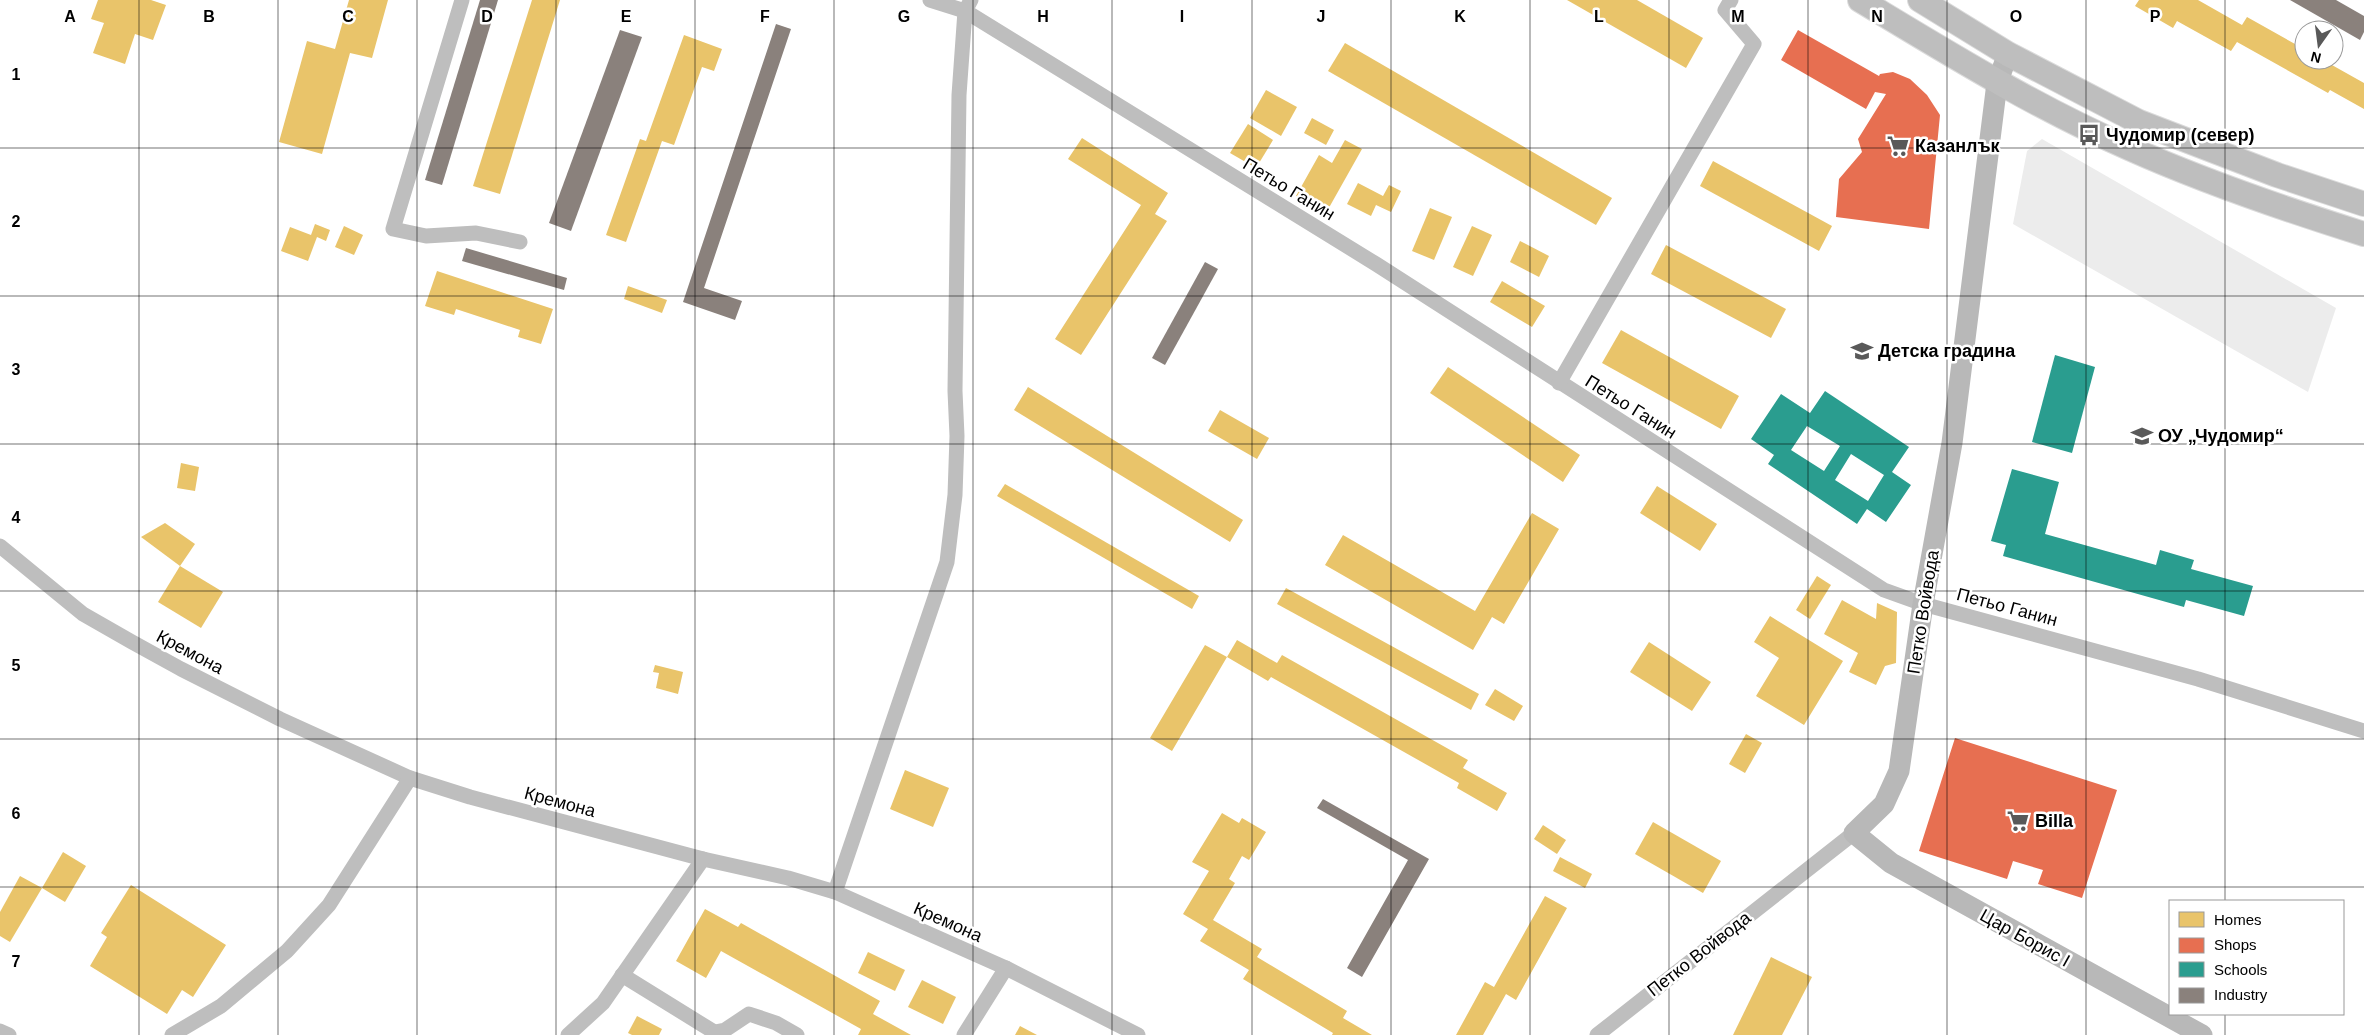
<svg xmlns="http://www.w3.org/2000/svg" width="2364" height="1035" viewBox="0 0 2364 1035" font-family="Helvetica,sans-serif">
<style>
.green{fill:#ececec}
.homes{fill:#e9c46a}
.shops{fill:#e76f51}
.schools{fill:#2a9d8f;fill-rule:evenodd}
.industry{fill:#8a817c}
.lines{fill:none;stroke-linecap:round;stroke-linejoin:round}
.primary-casing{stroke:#dbdbdb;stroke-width:26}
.street{stroke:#bebebe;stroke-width:15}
.secondary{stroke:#b8b8b8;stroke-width:21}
.primary{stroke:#bebebe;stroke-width:24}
.grid{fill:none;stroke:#000;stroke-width:1;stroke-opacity:0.55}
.labels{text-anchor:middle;stroke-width:5;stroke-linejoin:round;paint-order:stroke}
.poi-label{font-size:18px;font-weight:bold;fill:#000;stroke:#fff;text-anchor:start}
.street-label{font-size:18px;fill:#000;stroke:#fff}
.grid-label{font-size:16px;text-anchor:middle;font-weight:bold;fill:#000;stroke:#fff;stroke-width:5;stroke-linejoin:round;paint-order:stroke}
</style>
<rect width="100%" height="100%" fill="#fff"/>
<path class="green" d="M2042,139l294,169 -28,84 -295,-168 14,-73z"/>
<g class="homes">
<path d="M98,0h53l15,5 -13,35 -18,-6 -10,30 -32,-11 11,-30 -13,-4z"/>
<path d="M349,0h39l-16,58 -22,-5 -28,101 -43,-12 28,-101 28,8z"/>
<path d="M532,0h28l-60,194 -27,-8z"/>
<path d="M1567,0h70l66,38 -17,30z"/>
<path d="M2139,0h59l44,25 5,-8 57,32v11h19l41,23v26l-34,-19 -2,3 -91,-51 -6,9 -54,-30 -4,7 -38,-22z"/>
<path d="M684,35l38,14 -8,22 -12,-4 -28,78 -12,-4 -36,101 -20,-7 34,-96 6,2z"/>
<path d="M1345,43l267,155 -16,27 -268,-154z"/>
<path d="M1266,90l31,17 -16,29 -31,-18z"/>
<path d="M1312,118l22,12 -8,15 -22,-12z"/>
<path d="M1248,124l25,16 -17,28 -26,-15z"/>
<path d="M1082,138l86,55 -13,21 12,7 -86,134 -26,-16 86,-134 -73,-46z"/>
<path d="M1345,140l17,9 -36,64 -30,-17 23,-41 13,8z"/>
<path d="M1713,161l119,65 -13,25 -119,-65z"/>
<path d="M1358,183l25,13 6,-11 12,6 -10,21 -15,-7 -5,11 -24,-12z"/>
<path d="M1430,208l22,9 -18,43 -22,-9z"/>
<path d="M315,224l15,6 -4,11 -9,-4 -9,24 -27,-10 9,-24 21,8z"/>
<path d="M344,226l19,9 -9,20 -19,-8z"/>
<path d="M1472,226l20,9 -19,41 -20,-9z"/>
<path d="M1520,241l29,15 -10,21 -29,-15z"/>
<path d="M1666,245l120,64 -15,29 -120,-64z"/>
<path d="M437,271l116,38 -12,35 -23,-7 2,-7 -64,-21 -2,6 -29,-9z"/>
<path d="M1502,281l43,25 -13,21 -42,-25z"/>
<path d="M628,286l39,14 -5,13 -38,-14z"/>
<path d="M1621,330l118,66 -18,33 -119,-66z"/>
<path d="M1448,367l132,88 -17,27 -133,-89z"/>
<path d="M1028,387l215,133 -13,22 -216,-132z"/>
<path d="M1220,410l49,28 -12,21 -49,-28z"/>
<path d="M181,463l18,4 -4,24 -18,-3z"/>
<path d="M1005,484l194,112 -7,13 -195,-113z"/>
<path d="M1657,486l60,38 -17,27 -60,-38z"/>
<path d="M1532,513l27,16 -55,95 -12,-7 -19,33 -148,-85 18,-30 132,76z"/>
<path d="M165,523l30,21 -15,22 -39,-29z"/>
<path d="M180,566l43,26 -22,36 -43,-26z"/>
<path d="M1817,576l14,9 -21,34 -14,-9z"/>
<path d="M1286,588l193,106 -8,16 -194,-106z"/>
<path d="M1842,600l34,19 1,-16 20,9 -1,51 -11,3 -9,19 -27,-13 9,-19 -34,-19z"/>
<path d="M1770,616l73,45 -39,64 -48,-29 23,-38 -25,-16z"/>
<path d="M1237,640l40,23 5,-8 186,105 -5,8 44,25 -10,18 -40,-23 2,-5 -188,-106 -3,4 -41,-24 -55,94 -22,-13 55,-93 22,12z"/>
<path d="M1649,642l62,40 -19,29 -62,-39z"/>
<path d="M655,665l28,7 -5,22 -22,-6 3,-15 -6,-1z"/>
<path d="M1495,689l28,17 -9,15 -29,-16z"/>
<path d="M1746,734l16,9 -17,30 -16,-9z"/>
<path d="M905,770l44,18 -16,39 -43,-18z"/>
<path d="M1222,813l17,10 3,-5 24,14 -17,28 -7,-4 -13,23 6,4 -22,37 49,29 -5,8 90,54 -4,7 29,17h-40l1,-2 -90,-54 6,-9 -49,-29 8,-12 -25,-15 26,-43 -17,-9z"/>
<path d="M1653,822l68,39 -18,32 -68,-39z"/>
<path d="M1543,825l23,15 -9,14 -23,-15z"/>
<path d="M63,852l23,14 -21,36 -23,-14z"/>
<path d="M1560,857l32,17 -7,14 -32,-17z"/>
<path d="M20,876l22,12 -32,54 -10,-6v-24z"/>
<path d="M131,885l95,60 -33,52 -11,-7 -15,24 -77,-48 17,-29 -6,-4z"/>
<path d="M1545,896l22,12 -51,92 -10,-6 -23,41h-27l29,-53 9,5z"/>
<path d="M705,909l33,18 3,-4 139,78 -7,13 38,21h-53l3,-6 -140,-78 -15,27 -30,-17z"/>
<path d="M868,952l37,18 -10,21 -37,-18z"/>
<path d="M1771,957l41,20 -30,58h-49z"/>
<path d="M922,980l34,17 -13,27 -35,-17z"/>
<path d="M637,1016l25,13 -3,6h-27l-4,-2z"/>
<path d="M1020,1026l17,9h-22z"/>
</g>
<g class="shops">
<path d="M1798,30l81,46 1,-2 13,-2 17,7 17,16 13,20 -11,114 -93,-12 3,-38 23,-27 -4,-13 28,-45 -11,-2 -9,17 -85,-49z"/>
<path d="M1955,738l162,52 -35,108 -44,-14 5,-14 -30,-9 -6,18 -88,-28z"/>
</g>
<g class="schools">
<path d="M2055,355l40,12 -23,86 -40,-11z"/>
<path d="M1825,391l84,56 -17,25 19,13 -25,37 -19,-13 -10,15 -89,-60 6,-9 -23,-16 30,-45 29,19zM1807,426l33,20 -16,25 -33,-21zM1851,454l33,21 -16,26 -33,-21z"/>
<path d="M2012,469l47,13 -14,52 111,31 4,-15 34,10 -3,9 62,17 -9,30 -58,-16 -2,7 -181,-51 3,-11 -15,-4z"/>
</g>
<g class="industry">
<path d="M480,0h18l-56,185 -17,-5z"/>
<path d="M2290,0h46l28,16v16l-4,8z"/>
<path d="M776,24l15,5 -87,259 38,13 -7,19 -52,-18z"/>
<path d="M620,30l22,7 -71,194 -22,-8z"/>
<path d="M466,248l101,30 -3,12 -102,-29z"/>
<path d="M1205,262l13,7 -53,96 -13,-7z"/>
<path d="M1323,799l106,60 -67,118 -15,-9 61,-108 -91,-52z"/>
</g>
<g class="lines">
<g class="primary-casing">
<g id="primary">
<path d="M1860,0c88,53 175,107 269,148 76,34 155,61 235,86"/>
<path d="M1920,0l88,54 131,68 138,53 87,29"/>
</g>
</g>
<g class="street">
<path d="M462,0l-69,229 33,7 50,-3 44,9"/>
<path d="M930,0l35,11 411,253 508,326 39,14 275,75 166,52"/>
<path d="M1559,383l195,-339 -29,-34 6,-10"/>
<path d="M0,546l83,68 49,28 49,27 99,50 130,59 60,19 233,62 85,19 47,14 171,76 132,67"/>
<path d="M835,892l112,-330 8,-67 2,-59 -2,-45 4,-296 6,-84 6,-11"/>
<path d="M622,975l97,60"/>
<path d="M0,1031l9,4"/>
<path d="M715,1032l10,-2 24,-16 27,9 21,12"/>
<path d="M172,1035l49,-29 66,-55 42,-46 81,-127"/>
<path d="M568,1035l35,-32 100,-144"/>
<path d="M964,1035l42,-67"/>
<path d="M1597,1035l257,-202"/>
</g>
<path class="secondary" d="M2008,54l-11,29 -45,360 -29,161 -24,167 -15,33 -30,29 37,30 311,172"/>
<use href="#primary" class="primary"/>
</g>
<path class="grid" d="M139,0v1035M278,0v1035M417,0v1035M556,0v1035M695,0v1035M834,0v1035M973,0v1035M1112,0v1035M1252,0v1035M1391,0v1035M1530,0v1035M1669,0v1035M1808,0v1035M1947,0v1035M2086,0v1035M2225,0v901M0,148h2364M0,296h2364M0,444h2364M0,591h2364M0,739h2364M0,887h2364M2225,1014v21"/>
<defs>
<g id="bus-bare" transform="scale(1.725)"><path d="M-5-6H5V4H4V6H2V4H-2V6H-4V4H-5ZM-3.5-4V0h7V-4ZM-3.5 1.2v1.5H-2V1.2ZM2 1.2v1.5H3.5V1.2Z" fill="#595959" stroke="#fff" stroke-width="2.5" paint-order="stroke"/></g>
<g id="supermarket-bare" transform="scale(1.725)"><path d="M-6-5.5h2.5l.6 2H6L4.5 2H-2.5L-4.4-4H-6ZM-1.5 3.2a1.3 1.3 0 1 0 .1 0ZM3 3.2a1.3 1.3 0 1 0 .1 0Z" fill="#595959" stroke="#fff" stroke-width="2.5" paint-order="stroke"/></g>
<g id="school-bare" transform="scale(1.725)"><path d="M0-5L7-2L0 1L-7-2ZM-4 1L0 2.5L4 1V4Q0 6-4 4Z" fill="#595959" stroke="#fff" stroke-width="2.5" paint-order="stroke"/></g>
</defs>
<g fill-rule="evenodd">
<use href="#bus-bare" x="2089" y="135"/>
<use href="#supermarket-bare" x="1898" y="146"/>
<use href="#school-bare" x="1862" y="351"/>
<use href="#school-bare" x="2142" y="436"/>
<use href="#supermarket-bare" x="2018" y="821"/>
</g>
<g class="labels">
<g class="poi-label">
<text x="2106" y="141">Чудомир (север)</text>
<text x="1915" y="152">Казанлък</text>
<text x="1878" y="357">Детска градина</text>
<text x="2158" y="442">ОУ „Чудомир“</text>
<text x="2035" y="827">Billa</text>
</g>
<g class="street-label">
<text transform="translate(1289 189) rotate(31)" y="6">Петьо Ганин</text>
<text transform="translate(1631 407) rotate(32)" y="6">Петьо Ганин</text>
<text transform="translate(2007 607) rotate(15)" y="6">Петьо Ганин</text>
<text transform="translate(1923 612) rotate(-81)" y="6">Петко Войвода</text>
<text transform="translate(190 652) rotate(28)" y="6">Кремона</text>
<text transform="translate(560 802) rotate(15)" y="6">Кремона</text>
<text transform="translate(948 922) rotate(24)" y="6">Кремона</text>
<text transform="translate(2025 938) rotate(29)" y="6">Цар Борис I</text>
<text transform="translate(1699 954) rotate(-38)" y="6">Петко Войвода</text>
</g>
</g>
<g class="grid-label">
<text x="70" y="22">A</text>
<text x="209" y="22">B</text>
<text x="348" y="22">C</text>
<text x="487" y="22">D</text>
<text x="626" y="22">E</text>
<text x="765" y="22">F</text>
<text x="904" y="22">G</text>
<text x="1043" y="22">H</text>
<text x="1182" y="22">I</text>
<text x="1321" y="22">J</text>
<text x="1460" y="22">K</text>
<text x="1599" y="22">L</text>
<text x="1738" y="22">M</text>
<text x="1877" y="22">N</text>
<text x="2016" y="22">O</text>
<text x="2155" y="22">P</text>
<text x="16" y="80">1</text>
<text x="16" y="227">2</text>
<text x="16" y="375">3</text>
<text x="16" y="523">4</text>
<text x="16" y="671">5</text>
<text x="16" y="819">6</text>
<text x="16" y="967">7</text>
</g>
<rect x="2169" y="900" width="175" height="115" fill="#ffffff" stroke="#999999"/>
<rect x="2179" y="912" width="25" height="15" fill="#e9c46a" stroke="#999999"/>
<text x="2214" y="925" font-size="15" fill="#000000">Homes</text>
<rect x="2179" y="938" width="25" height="15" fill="#e76f51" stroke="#999999"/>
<text x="2214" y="950" font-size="15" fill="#000000">Shops</text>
<rect x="2179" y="962" width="25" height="15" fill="#2a9d8f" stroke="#999999"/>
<text x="2214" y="975" font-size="15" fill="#000000">Schools</text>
<rect x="2179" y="988" width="25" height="15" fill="#8a817c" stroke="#999999"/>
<text x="2214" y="1000" font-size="15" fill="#000000">Industry</text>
<g transform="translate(2319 45) rotate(194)"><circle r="24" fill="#ffffff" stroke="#999999"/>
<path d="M0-4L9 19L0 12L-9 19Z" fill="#595959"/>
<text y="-8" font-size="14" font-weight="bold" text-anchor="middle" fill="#000000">N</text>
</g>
</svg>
